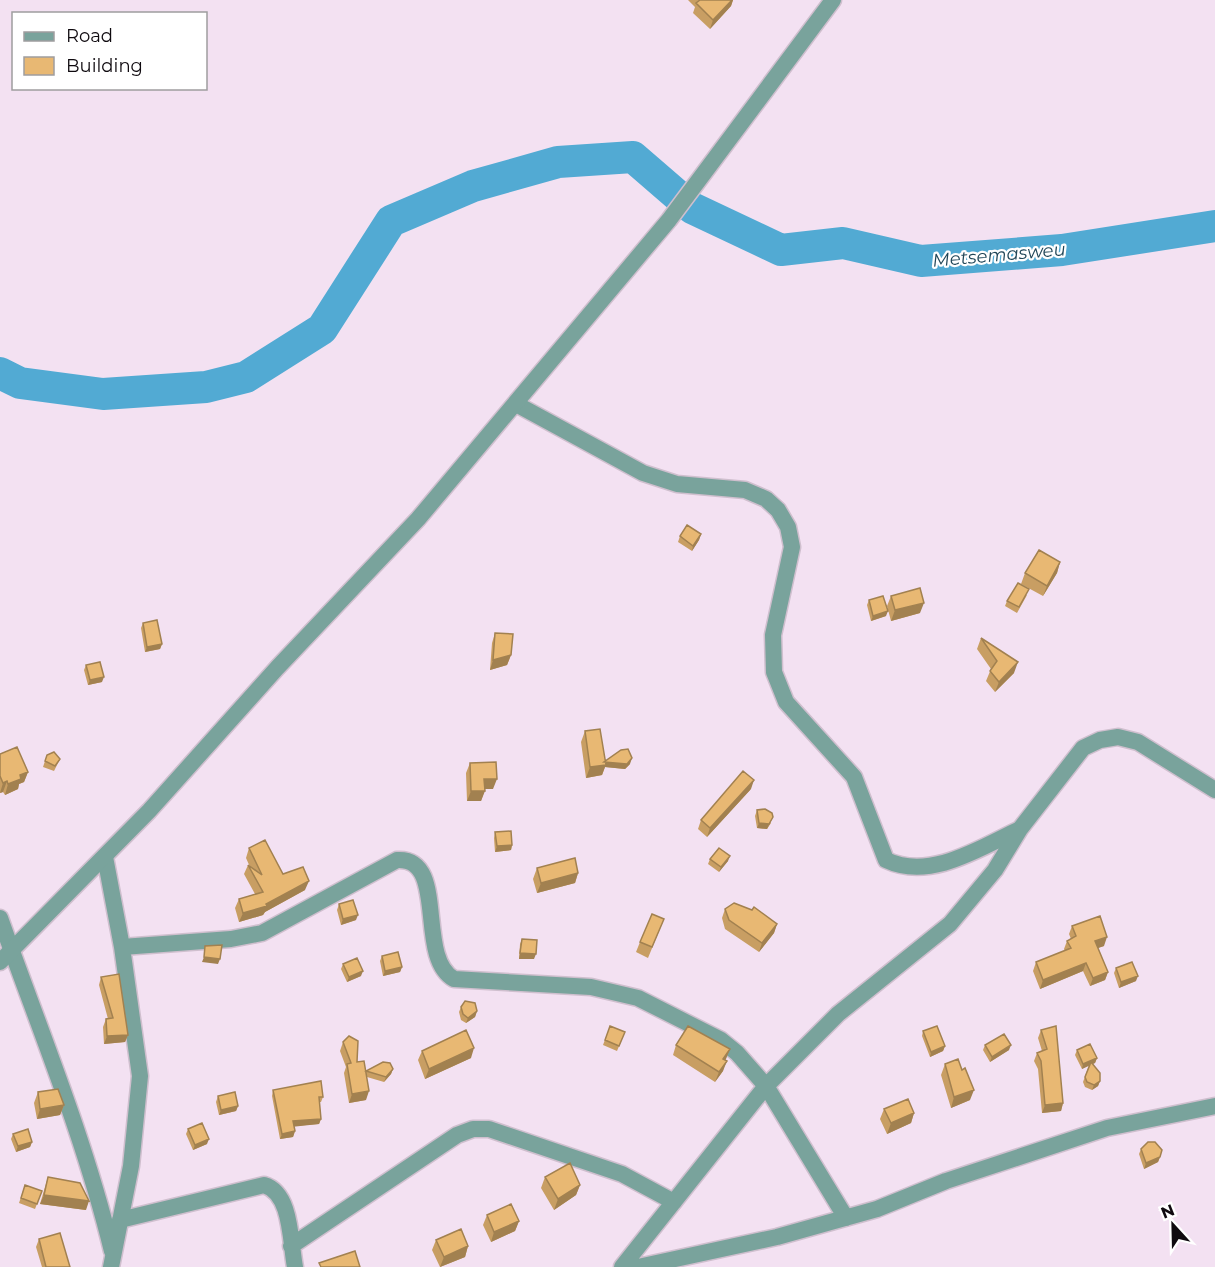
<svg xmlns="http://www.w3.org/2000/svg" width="1215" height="1267" font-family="Montserrat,sans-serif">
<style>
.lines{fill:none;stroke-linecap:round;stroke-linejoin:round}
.river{stroke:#52aad3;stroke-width:32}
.minor-casing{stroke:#cfbfce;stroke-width:19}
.tertiary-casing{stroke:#cfbfce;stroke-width:19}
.minor{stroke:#79a39c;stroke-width:16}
.tertiary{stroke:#79a39c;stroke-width:16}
.wall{fill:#c89e63}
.shaded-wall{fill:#a28150}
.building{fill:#e8b873;stroke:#a28150;stroke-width:1.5}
.labels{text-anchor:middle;stroke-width:4.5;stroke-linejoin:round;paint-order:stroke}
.water-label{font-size:18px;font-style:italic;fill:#1f4557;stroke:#fff}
</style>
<rect width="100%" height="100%" fill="#f3e1f2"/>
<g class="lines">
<path class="river" d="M 0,373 L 20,383 L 103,394 L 206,387 L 246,377 L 322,329 L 391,221 L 473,186 L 558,162 L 633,157 L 692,208 L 781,250 L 843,243 L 921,261 L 1062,250 L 1215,226"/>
<g class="minor-casing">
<path id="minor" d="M 516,404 L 643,473 L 677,484 L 745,490 L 766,499 L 778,510 L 788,527 L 792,547 L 773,635 L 774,672 L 786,702 L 854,777 L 886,860 C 930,881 980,848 1020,829
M 105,857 L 122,947 L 140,1076 L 131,1166 L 111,1267
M 0,918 C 39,1028 84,1136 112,1251
M 122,947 L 231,939 L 262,933 L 397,860 C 449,857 415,957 454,979 L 591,987 L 638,998 L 721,1040 L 737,1053 L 766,1086 L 838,1014 L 950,924 L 995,870 L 1020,829 L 1083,748 L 1100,740 L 1118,737 L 1138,742 L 1215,790
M 120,1220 L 264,1185 C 292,1193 290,1242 295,1267
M 291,1246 L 457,1135 L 473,1129 L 489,1129 L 622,1174 L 674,1202
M 622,1267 L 766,1086 L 846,1218
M 638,1267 L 777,1237 L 877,1209 L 946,1181 L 1107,1128 L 1215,1106"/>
</g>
<g class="tertiary-casing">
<path id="tertiary" d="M 0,962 L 149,811 L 277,668 L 418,519 L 669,220 L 833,0"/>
</g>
<use href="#minor" class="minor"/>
<use href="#tertiary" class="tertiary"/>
</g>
<path class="wall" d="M 688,0 L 733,0 L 731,6 L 710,29 L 693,13 L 695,7 Z
M 701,534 L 699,540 L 692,551 L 678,542 L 680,536 Z
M 1060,562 L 1057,573 L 1043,596 L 1021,584 L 1025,573 Z
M 1027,595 L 1017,613 L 1005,606 L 1007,601 Z
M 891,596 L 920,613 L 891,621 L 887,606 Z
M 869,600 L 886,616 L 871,621 L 867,605 Z
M 143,623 L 162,644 L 160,649 L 145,652 L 141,628 Z
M 495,633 L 511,655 L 507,665 L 490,670 L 492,643 Z
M 981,638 L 1014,673 L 995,692 L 986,681 L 991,669 L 977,649 Z
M 86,665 L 102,682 L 88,685 L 84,670 Z
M 585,731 L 605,761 L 630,764 L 625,769 L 605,767 L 602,775 L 586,778 L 581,742 Z
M 0,754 L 28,772 L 24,782 L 19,784 L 18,789 L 5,795 L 3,792 L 0,793 Z
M 47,755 L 60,759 L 54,771 L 43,767 Z
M 470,763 L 493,789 L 485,789 L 481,801 L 467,801 L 466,773 Z
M 751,789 L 707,837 L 698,829 L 701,820 Z
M 757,810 L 771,823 L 767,829 L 757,828 L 755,816 Z
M 495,832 L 512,845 L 511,850 L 495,852 L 494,838 Z
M 249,848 L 305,890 L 265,912 L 263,915 L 239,922 L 235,908 L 239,899 L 255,894 L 244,874 L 248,865 L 250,867 L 246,858 Z
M 710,859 L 728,861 L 719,872 L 708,864 Z
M 537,868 L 578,873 L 575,883 L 537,893 L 533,879 Z
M 339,904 L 356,920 L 341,925 L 337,910 Z
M 725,909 L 777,924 L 774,933 L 759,952 L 725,929 L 722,918 Z
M 664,919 L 648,958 L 636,952 L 640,942 Z
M 1072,926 L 1104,946 L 1098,948 L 1108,972 L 1105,980 L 1090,986 L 1083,971 L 1040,989 L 1033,971 L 1036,962 L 1065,951 L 1064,949 L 1067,941 L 1071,939 L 1069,934 Z
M 522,939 L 534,959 L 519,959 L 520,944 Z
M 382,956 L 402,967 L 400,972 L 383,976 L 380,961 Z
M 343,964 L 361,976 L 347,982 L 341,969 Z
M 1116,968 L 1136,981 L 1119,988 L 1114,973 Z
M 101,977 L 128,1035 L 125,1042 L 104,1044 L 103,1027 L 106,1019 L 108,1019 L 99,985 Z
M 461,1007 L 477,1011 L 475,1017 L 466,1023 L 461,1020 L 459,1012 Z
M 610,1026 L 625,1032 L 617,1051 L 603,1045 Z
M 1041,1030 L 1063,1103 L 1061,1111 L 1042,1113 L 1038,1069 L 1034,1061 L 1037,1053 L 1042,1051 L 1038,1038 Z
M 923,1031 L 945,1046 L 943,1051 L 930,1057 L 922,1036 Z
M 343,1042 L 357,1062 L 366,1072 L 393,1069 L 391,1074 L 384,1082 L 367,1077 L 366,1100 L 349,1103 L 344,1073 L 346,1067 L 340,1051 Z
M 676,1045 L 730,1049 L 725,1060 L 723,1071 L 715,1082 L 673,1055 Z
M 985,1045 L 1009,1050 L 990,1062 L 983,1050 Z
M 1077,1050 L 1097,1058 L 1095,1063 L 1092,1064 L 1100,1081 L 1098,1086 L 1092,1090 L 1085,1087 L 1083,1082 L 1089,1065 L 1082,1069 L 1075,1055 Z
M 422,1051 L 471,1058 L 425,1079 L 418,1060 Z
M 945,1064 L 962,1070 L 970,1100 L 951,1108 L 941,1075 Z
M 273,1090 L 323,1097 L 321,1102 L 319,1102 L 321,1119 L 319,1124 L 294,1126 L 295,1131 L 293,1137 L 280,1139 L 272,1096 Z
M 38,1092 L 64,1105 L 60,1115 L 37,1119 L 34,1103 Z
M 218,1096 L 238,1106 L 236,1111 L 219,1115 L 216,1102 Z
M 884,1109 L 914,1113 L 911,1123 L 887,1134 L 880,1119 Z
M 188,1129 L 207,1144 L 193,1150 L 186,1134 Z
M 13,1134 L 32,1142 L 30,1147 L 16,1152 L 11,1139 Z
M 1141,1149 L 1160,1157 L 1158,1162 L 1144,1169 L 1139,1154 Z
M 48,1177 L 86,1210 L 40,1204 Z
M 545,1177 L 580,1185 L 576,1195 L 554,1210 L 541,1188 Z
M 25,1185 L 42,1191 L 35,1209 L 19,1203 Z
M 487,1215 L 519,1221 L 515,1231 L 491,1242 L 483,1225 Z
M 39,1239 L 70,1267 L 42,1267 L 36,1247 Z
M 436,1240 L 468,1246 L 465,1257 L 440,1267 L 432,1250 Z"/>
<path class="shaded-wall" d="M 732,0 L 733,0 L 731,6 L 710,29 L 713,20 Z
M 701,534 L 699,540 L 692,551 L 693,546 Z
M 1060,562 L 1057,573 L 1043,596 L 1047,586 Z
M 924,603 L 920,613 L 891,621 L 895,610 Z
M 888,611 L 886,616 L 871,621 L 873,616 Z
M 162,644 L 160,649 L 145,652 L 147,647 Z
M 511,655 L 507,665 L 490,670 L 493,660 Z
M 1018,662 L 1014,673 L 995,692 L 999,682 Z
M 104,677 L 102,682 L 88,685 L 90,680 Z
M 632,758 L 630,764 L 625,769 L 605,767 L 602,775 L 586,778 L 590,767 L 604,762 Z
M 28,772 L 24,782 L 19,784 L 18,789 L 5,795 L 8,784 L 20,775 Z
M 484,779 L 497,779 L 493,789 L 481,789 Z
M 754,780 L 751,789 L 707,837 L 710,828 Z
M 7,781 L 3,792 L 0,793 L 3,783 Z
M 471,791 L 485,791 L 481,801 L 467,801 Z
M 773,817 L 767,829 L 757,828 L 759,823 Z
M 512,845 L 511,850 L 495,852 L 497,846 Z
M 730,856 L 728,861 L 719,872 L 721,867 Z
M 578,873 L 575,883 L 537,893 L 541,883 Z
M 309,881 L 305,890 L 265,912 L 263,915 L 239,922 L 243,913 L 266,904 Z
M 358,915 L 356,920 L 341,925 L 343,919 Z
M 777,924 L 774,933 L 759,952 L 762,943 Z
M 1107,937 L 1104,946 L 1092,950 L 1095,941 Z
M 520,953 L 536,954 L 534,959 L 519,959 Z
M 204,957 L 220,959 L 218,964 L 202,962 Z
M 1086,963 L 1083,971 L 1040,989 L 1043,980 Z
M 402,967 L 400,972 L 383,976 L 385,971 Z
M 363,971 L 361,976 L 347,982 L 349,977 Z
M 1108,972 L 1105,980 L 1090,986 L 1093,978 Z
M 1138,976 L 1136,981 L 1119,988 L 1121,982 Z
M 477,1011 L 475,1017 L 466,1023 L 468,1018 Z
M 128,1035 L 125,1042 L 104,1044 L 107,1036 Z
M 1011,1045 L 1009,1050 L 990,1062 L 992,1057 Z
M 945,1046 L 943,1051 L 930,1057 L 931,1052 Z
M 474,1048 L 471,1058 L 425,1079 L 429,1069 Z
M 730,1049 L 726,1059 L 719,1069 L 723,1059 Z
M 1097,1058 L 1095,1063 L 1082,1069 L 1083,1064 Z
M 727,1061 L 723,1071 L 715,1082 L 719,1072 Z
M 393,1069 L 391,1074 L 384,1082 L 386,1077 Z
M 1100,1081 L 1098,1086 L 1092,1090 L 1094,1085 Z
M 974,1090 L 970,1100 L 951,1108 L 954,1097 Z
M 369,1091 L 366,1100 L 349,1103 L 352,1094 Z
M 1063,1103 L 1061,1111 L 1042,1113 L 1045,1105 Z
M 64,1105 L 60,1115 L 37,1119 L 40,1109 Z
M 238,1106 L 236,1111 L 219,1115 L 221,1110 Z
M 914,1113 L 911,1123 L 887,1134 L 891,1123 Z
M 321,1119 L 319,1124 L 291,1127 L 293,1121 Z
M 295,1131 L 293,1137 L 280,1139 L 282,1134 Z
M 209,1139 L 207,1144 L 193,1150 L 195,1145 Z
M 32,1142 L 30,1147 L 16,1152 L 18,1146 Z
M 1160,1157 L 1158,1162 L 1144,1169 L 1146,1163 Z
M 580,1185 L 576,1195 L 554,1210 L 558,1199 Z
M 44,1195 L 89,1201 L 86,1210 L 40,1204 Z
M 519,1221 L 515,1231 L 491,1242 L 494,1232 Z
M 468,1246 L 465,1257 L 440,1267 L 444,1257 Z"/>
<path class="building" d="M 700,0 L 732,0 L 713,20 L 696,3 Z
M 687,525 L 701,534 L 693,546 L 680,536 Z
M 1039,550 L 1060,562 L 1047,586 L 1025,573 Z
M 1018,583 L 1029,589 L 1019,607 L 1007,601 Z
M 920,588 L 924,603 L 895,610 L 891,596 Z
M 883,596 L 888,611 L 873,616 L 869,600 Z
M 157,620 L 162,644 L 147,647 L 143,623 Z
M 495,633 L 513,634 L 511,655 L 493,660 Z
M 981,638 L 1018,662 L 999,682 L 990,671 L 997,661 Z
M 100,662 L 104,677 L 90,680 L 86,665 Z
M 600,729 L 606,765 L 590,767 L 585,731 Z
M 17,747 L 28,772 L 20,775 L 21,779 L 8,784 L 7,781 L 3,783 L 0,776 L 0,754 Z
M 628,749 L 632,758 L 627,764 L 604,762 L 621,750 Z
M 54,752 L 60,759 L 55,766 L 45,761 L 47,755 Z
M 496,762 L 497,779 L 484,779 L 485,791 L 471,791 L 470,763 Z
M 743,771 L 754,780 L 710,828 L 701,820 Z
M 765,809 L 772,813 L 773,817 L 769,824 L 759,823 L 757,810 Z
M 511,831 L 512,845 L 497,846 L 495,832 Z
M 265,840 L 283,874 L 303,867 L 309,881 L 266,904 L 267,906 L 243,913 L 239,899 L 263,892 L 248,865 L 262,875 L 249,848 Z
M 719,848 L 730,856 L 721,867 L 710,859 Z
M 575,858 L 578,873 L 541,883 L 537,868 Z
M 353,900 L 358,915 L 343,919 L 339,904 Z
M 734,903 L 752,910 L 754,907 L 777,924 L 762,943 L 729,920 L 725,909 Z
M 652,914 L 664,919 L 652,947 L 640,942 Z
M 1100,916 L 1107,937 L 1095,941 L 1108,972 L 1093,978 L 1086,963 L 1043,980 L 1036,962 L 1071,948 L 1067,941 L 1076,936 L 1072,926 Z
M 522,939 L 537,940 L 536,954 L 520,953 Z
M 222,945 L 220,959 L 204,957 L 205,946 Z
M 398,952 L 402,967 L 385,971 L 382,956 Z
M 357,958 L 363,971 L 349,977 L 343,964 Z
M 1132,962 L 1138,976 L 1121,982 L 1116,968 Z
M 119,974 L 128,1035 L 107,1036 L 106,1019 L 113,1018 L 101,977 Z
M 465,1001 L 475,1003 L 477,1011 L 468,1018 L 463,1014 L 461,1007 Z
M 610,1026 L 625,1032 L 619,1046 L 605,1040 Z
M 688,1026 L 730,1049 L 723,1059 L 727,1061 L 719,1072 L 676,1045 Z
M 937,1026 L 945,1046 L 931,1052 L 923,1031 Z
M 1056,1026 L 1063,1103 L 1045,1105 L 1041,1061 L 1037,1053 L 1047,1049 L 1041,1030 Z
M 466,1030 L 474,1048 L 429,1069 L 422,1051 Z
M 1004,1034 L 1011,1045 L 992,1057 L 985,1045 Z
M 349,1036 L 358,1041 L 357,1062 L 364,1061 L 369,1091 L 352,1094 L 347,1064 L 351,1063 L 343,1042 Z
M 1090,1044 L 1097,1058 L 1083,1064 L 1077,1050 Z
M 958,1059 L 962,1070 L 965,1068 L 974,1090 L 954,1097 L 945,1064 Z
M 383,1062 L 390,1063 L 393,1069 L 386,1077 L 366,1071 Z
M 1091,1062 L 1100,1073 L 1100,1081 L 1094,1085 L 1087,1082 L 1085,1077 Z
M 321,1081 L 323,1097 L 319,1097 L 321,1119 L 293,1121 L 295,1131 L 282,1134 L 273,1090 Z
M 58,1089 L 64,1105 L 40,1109 L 38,1092 Z
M 235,1092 L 238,1106 L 221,1110 L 218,1096 Z
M 908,1099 L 914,1113 L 891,1123 L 884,1109 Z
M 202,1123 L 209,1139 L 195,1145 L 188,1129 Z
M 28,1129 L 32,1142 L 18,1146 L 13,1134 Z
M 1148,1142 L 1155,1142 L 1162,1150 L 1160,1157 L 1146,1163 L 1141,1149 Z
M 570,1163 L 580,1185 L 558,1199 L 545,1177 Z
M 48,1177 L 80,1183 L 89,1201 L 44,1195 Z
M 25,1185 L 42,1191 L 37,1204 L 21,1198 Z
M 511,1204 L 519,1221 L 494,1232 L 487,1215 Z
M 461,1229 L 468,1246 L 444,1257 L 436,1240 Z
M 60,1233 L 70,1267 L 46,1267 L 39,1239 Z
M 355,1251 L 360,1267 L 321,1267 L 319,1263 Z"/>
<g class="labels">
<g class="water-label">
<text transform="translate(999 255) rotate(-5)" y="6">Metsemasweu</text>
</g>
</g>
<rect x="12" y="12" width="195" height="78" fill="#ffffff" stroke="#9f9d9f" stroke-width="1.5"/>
<rect x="24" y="32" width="30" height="9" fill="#79a39c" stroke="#9f9d9f" stroke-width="1.5"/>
<text x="66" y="42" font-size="18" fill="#0f0a0f">Road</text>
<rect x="24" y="57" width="30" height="18" fill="#e8b873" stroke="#9f9d9f" stroke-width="1.5"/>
<text x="66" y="72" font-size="18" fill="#0f0a0f">Building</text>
<g transform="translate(1173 1225) rotate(338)" stroke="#ffffff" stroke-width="4.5" paint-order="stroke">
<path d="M0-4.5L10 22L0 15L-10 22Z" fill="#0f0a0f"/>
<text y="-9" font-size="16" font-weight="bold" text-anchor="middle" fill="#0f0a0f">N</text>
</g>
</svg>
